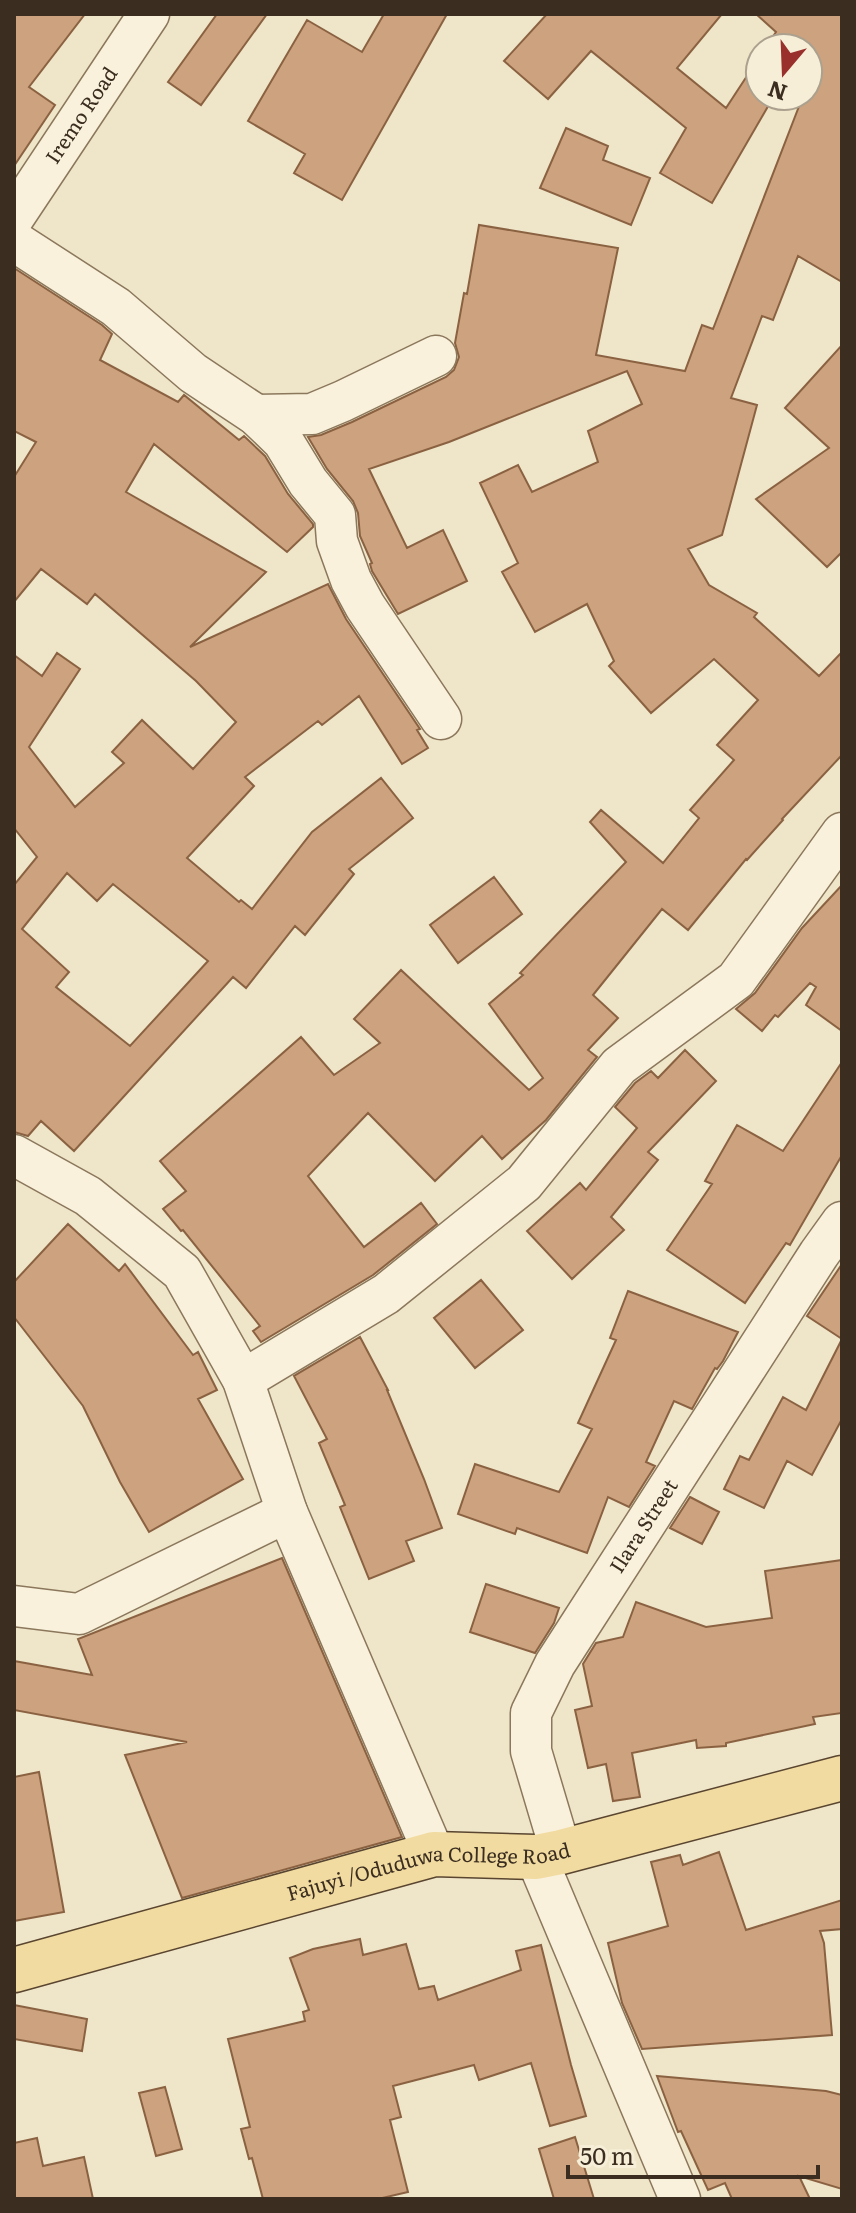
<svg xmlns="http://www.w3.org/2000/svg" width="856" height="2213" font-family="Literata,serif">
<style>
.building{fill:#cda27e;stroke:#8a6242;stroke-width:2;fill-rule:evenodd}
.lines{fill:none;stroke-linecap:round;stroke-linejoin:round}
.minor-casing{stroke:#8b775c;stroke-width:43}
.primary-casing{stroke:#594530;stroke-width:47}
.minor{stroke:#f9f1db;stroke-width:40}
.primary{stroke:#f1dba0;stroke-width:44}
.labels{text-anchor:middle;stroke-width:6;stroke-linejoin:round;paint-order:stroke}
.street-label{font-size:20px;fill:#3b2e20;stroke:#f6eed7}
</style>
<rect width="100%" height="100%" fill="#efe5c8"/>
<path class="building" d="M 14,14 L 85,14 L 29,87 L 55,105 L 14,166 Z
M 217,14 L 267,14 L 201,105 L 168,82 Z
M 384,14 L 447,14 L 342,200 L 294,173 L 305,154 L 248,121 L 307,20 L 362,52 Z
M 547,14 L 722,14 L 677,68 L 726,108 L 760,56 L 760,96 L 774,96 L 712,203 L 660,173 L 686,128 L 591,51 L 548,99 L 504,61 Z
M 756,14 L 842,14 L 842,282 L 798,256 L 773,320 L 762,316 L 731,398 L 757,405 L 722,535 L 688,549 L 709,585 L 757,613 L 754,617 L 819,676 L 842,652 L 842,755 L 782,819 L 783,820 L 747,860 L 746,859 L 688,930 L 662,909 L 593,995 L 618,1018 L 588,1050 L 597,1057 L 546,1120 L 502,1159 L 482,1136 L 435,1181 L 368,1113 L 308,1176 L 364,1247 L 421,1203 L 437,1224 L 373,1275 L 261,1342 L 253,1331 L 260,1326 L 183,1230 L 181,1231 L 163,1209 L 186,1191 L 160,1161 L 301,1037 L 334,1075 L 380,1043 L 354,1019 L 401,970 L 529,1090 L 543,1078 L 489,1004 L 523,975 L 520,973 L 626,862 L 590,822 L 601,810 L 663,863 L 699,818 L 690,810 L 734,760 L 717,745 L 758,700 L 714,659 L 651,713 L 609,666 L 614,661 L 587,604 L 535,632 L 502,572 L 518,563 L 480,483 L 518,465 L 532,492 L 598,462 L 588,431 L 642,404 L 627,371 L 449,442 L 369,469 L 407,548 L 443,530 L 467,581 L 398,614 L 372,571 L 370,564 L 372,563 L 360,536 L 358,513 L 353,501 L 327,469 L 308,437 L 321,435 L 352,422 L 446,377 L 454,370 L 459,357 L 455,343 L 464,293 L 467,294 L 479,225 L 618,248 L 596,355 L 685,371 L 702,325 L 713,329 L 803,96 L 808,96 L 810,78 L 808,77 L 808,48 L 765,48 L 776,32 Z
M 566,128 L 608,146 L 603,160 L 650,178 L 631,225 L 540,188 Z
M 14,268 L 102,325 L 112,334 L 100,360 L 178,402 L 184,395 L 239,440 L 244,436 L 265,456 L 288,494 L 313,524 L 313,527 L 287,552 L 154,444 L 126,492 L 266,572 L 190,647 L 328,584 L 346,619 L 420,729 L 417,730 L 428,748 L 402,764 L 359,696 L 322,725 L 318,721 L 245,777 L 254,786 L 187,858 L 239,902 L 241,900 L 252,909 L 312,832 L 381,778 L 413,818 L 349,869 L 354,874 L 305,935 L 295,926 L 246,988 L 233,977 L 74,1151 L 41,1121 L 28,1136 L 14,1132 L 14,885 L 37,857 L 14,828 L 14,655 L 42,676 L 57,653 L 80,669 L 29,747 L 75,807 L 124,763 L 112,752 L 142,720 L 193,769 L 236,722 L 196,681 L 95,594 L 87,604 L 41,569 L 14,602 L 14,477 L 36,442 L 14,431 ZM 67,873 L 97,901 L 113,884 L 208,961 L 130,1046 L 56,987 L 69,972 L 22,929 Z
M 842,345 L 842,552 L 827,567 L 756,499 L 829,448 L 785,408 Z
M 494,877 L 522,914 L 458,963 L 430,925 Z
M 842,885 L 842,1031 L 806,1005 L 816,987 L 810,983 L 778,1017 L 775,1015 L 762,1031 L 736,1009 L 755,993 L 802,928 Z
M 685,1050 L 716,1081 L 648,1152 L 658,1160 L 611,1217 L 624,1230 L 572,1279 L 527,1231 L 580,1183 L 586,1190 L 637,1128 L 615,1107 L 635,1083 L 651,1071 L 658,1078 Z
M 842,1062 L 842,1155 L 790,1245 L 786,1243 L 745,1303 L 667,1250 L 712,1184 L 705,1181 L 737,1125 L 783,1151 Z
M 68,1224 L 119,1271 L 125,1264 L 193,1355 L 198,1352 L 217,1390 L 198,1399 L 243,1479 L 149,1532 L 120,1482 L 83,1406 L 14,1317 L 14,1282 Z
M 842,1264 L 842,1419 L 812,1475 L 787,1461 L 764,1508 L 724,1489 L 740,1456 L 749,1460 L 783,1397 L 806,1410 L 842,1339 L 807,1316 Z
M 481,1280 L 523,1330 L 475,1368 L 434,1318 Z
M 628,1291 L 738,1332 L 723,1361 L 717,1369 L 715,1368 L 692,1409 L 674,1401 L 646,1462 L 655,1466 L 629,1507 L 608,1497 L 587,1553 L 517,1528 L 515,1534 L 458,1514 L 475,1464 L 559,1492 L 592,1429 L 578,1423 L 616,1340 L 610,1338 Z
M 360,1337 L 388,1390 L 387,1390 L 424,1479 L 442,1528 L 406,1541 L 414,1561 L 369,1579 L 340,1507 L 345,1505 L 319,1443 L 327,1439 L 294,1376 Z
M 690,1497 L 719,1512 L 702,1544 L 670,1528 Z
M 282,1558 L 402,1837 L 182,1898 L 125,1755 L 187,1742 L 14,1710 L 14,1661 L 92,1675 L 78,1639 Z
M 842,1560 L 842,1713 L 813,1717 L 815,1724 L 726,1743 L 726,1746 L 697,1748 L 696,1740 L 632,1753 L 640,1797 L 613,1801 L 606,1764 L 588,1768 L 575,1710 L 592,1706 L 583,1664 L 596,1643 L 623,1637 L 636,1602 L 706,1627 L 772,1618 L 765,1571 Z
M 486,1584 L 559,1608 L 554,1623 L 535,1653 L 470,1632 Z
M 39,1772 L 64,1912 L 14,1921 L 14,1777 Z
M 719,1852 L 746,1930 L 842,1900 L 842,1929 L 820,1931 L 824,1943 L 832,2035 L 642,2049 L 622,2003 L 608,1943 L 668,1926 L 651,1862 L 680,1855 L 683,1865 Z
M 360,1939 L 363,1955 L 406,1944 L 419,1989 L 434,1986 L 438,2000 L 521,1970 L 516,1951 L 541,1945 L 571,2065 L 586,2116 L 550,2126 L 531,2063 L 479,2080 L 474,2065 L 393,2086 L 401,2117 L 390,2120 L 408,2192 L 378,2199 L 263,2199 L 252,2158 L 249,2159 L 241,2129 L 250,2127 L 228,2039 L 305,2021 L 303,2012 L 309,2010 L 290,1958 L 313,1949 Z
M 14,2005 L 87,2019 L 82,2051 L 14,2039 Z
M 657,2076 L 826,2091 L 842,2095 L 842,2189 L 799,2176 L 810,2199 L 732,2199 L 725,2183 L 708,2190 L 681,2131 L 678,2132 Z
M 165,2087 L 182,2149 L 156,2156 L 139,2093 Z
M 575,2137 L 594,2199 L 554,2199 L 539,2149 Z
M 37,2138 L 43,2166 L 84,2157 L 93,2199 L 14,2199 L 14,2143 Z"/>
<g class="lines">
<g class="minor-casing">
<g id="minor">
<path id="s1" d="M 14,217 L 149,14"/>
<path d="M 14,241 L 116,307 L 193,373 L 256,415 L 283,441 L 308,482 L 335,515 L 337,541 L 351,580 L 365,606 L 441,719"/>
<path d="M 256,415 L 312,414 L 343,401 L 436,356"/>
<path d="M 14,1155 L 88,1196 L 182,1272 L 243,1380 L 287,1512 L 434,1854"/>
<path d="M 243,1380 L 386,1294 L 524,1183 L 619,1066 L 736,980 L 842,833"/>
<path d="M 14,1606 L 79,1614 L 287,1512"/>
<path id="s2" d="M 561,1852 L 531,1751 L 531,1713 L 555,1664 L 819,1254 L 842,1222"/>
<path d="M 536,1857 L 680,2199"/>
</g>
</g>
<g class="primary-casing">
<g id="primary">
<path id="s3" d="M 14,1970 L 434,1854 L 536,1857 L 561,1852 L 842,1778"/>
</g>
</g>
<use href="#minor" class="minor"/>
<use href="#primary" class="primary"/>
</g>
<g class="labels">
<g class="street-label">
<text dy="7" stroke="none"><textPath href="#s1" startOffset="122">Iremo Road</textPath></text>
<text dy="7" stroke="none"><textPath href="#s2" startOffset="362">Ilara Street</textPath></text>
<text dy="7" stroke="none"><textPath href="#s3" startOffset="428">Fajuyi /Oduduwa College Road</textPath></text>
</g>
</g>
<rect width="856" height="2213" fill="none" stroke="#3b2e20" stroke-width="32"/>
<g transform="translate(784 72) rotate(199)"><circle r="38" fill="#f6eed7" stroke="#aba18e" stroke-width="2"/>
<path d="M0-6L14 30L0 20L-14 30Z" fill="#9a302c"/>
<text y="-12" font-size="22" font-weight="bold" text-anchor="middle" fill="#3b2e20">N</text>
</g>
<path d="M568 2165v12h250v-12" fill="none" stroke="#3b2e20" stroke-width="4"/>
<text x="580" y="2165" font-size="24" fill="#3b2e20" stroke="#f6eed7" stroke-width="6" paint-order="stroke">50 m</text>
</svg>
